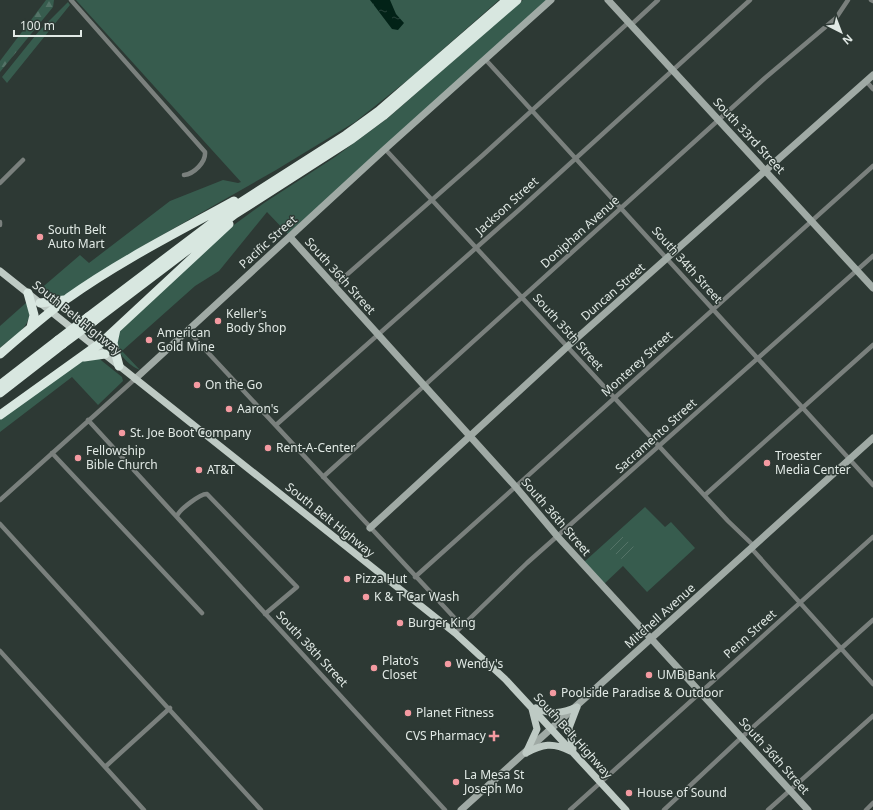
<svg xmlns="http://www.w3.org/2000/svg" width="873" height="810" font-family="'Noto Sans',sans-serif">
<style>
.grass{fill:#375c4e}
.forest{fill:url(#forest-firs)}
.garden{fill:url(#garden-furrows)}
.water{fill:url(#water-ripples)}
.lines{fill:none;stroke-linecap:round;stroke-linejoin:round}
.street{stroke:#7a807d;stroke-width:4.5}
.secondary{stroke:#a0aaa5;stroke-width:7}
.primary{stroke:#becac4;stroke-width:7}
.highway{stroke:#d8e7e0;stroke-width:9}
.highway-bridge{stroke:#d8e7e0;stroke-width:9}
.poi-dot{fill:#f49aa1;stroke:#2d3934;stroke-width:1.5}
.labels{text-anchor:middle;stroke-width:3;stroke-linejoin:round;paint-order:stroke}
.street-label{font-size:12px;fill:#e1e9e5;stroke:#2d3934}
.poi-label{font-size:12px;fill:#e1e9e5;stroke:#2d3934;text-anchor:start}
</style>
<defs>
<pattern id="forest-firs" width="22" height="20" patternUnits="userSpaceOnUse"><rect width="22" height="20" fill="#375c4e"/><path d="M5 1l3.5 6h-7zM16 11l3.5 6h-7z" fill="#547367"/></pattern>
<pattern id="garden-furrows" width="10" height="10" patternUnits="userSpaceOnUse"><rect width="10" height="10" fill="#375c4e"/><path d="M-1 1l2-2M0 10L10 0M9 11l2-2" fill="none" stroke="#547367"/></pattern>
<pattern id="water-ripples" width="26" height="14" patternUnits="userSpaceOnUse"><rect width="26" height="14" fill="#022217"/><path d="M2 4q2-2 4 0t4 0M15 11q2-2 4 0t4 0" fill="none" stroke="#274239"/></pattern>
</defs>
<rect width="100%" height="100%" fill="#2d3934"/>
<path class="grass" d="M 76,0 L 499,0 L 409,79 L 355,122 L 276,170 L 141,247 L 66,296 L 48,299 L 38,291 L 80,255 L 89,263 L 170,201 L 223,180 L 238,183 L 241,182 Z
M 523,0 L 547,0 L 288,234 L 267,212 L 219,271 L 195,286 L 122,351 L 140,370 C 126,364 110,347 119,331 L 231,227 L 264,203 L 335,157 L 388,118 Z
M 68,2 L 70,5 L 7,83 L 2,77 L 39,31 Z
M 27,302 C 36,326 16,334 0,348 L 0,326 Z
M 97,357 L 122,377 L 123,381 L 98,405 L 72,377 L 0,432 L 0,419 L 84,359 Z
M 645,507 L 665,527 L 671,522 L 695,548 L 647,592 L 623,566 L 604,584 L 584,562 Z"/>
<path class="forest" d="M 46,0 L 54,0 L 53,7 L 0,72 L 0,61 Z"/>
<path class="garden" d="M 621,535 L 634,547 L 623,560 L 607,547 L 615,538 L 617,540 Z"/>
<path class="water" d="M 370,0 L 390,0 L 396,14 L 404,23 L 398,30 L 392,29 Z"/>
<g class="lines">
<path class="street" d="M 71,0 L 205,152 C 206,162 194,174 184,175
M 871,0 L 873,1
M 631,25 L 658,0
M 485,59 L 873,485
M 866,81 L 873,89
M 385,149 L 728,521 L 754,546
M 0,183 L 23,160
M 0,222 L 0,225
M 334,286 L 483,155 L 629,22
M 187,330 L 462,626
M 88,420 L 445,810
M 276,425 L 520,209 L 750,0
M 52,453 L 202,613
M 323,477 L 765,78 L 836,18 L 848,0
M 705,495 L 873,345
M 0,500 L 135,379
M 177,516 C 179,510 201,493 207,494 L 297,587 L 265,614
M 0,524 L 261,810
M 751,548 L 873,684
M 415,577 L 873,166
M 455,633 L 527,563 L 873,256
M 0,651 L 144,810
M 105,767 L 170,708
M 570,810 L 873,537
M 664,810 L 742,737 L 873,620
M 768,810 L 873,716
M 866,810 L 873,803"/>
<path class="secondary" d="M 608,0 L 873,288
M 290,237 L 515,486 L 558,537 L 808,810
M 135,379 L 385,149 L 551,0
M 370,528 L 568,346 L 873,75
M 461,810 L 873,438"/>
<path class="primary" d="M 0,271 L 455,633 L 505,679 L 626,810
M 536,708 C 551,715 562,713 577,707
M 573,749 L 569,728 L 577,707
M 526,753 C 542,744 553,742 570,751
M 526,753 L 537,729 L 532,709"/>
<path class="highway" d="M 28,293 L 34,315 L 31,327
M 40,303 L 64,300
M 88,317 L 232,208 L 346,135 L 379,111 L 507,0
M 94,321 L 235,214 L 352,139 L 383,116 L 517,0
M 116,329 L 113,343 L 119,366
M 0,354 C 22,335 44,316 68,298 C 120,261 178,232 234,201
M 84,357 L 105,354
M 0,385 L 58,340
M 0,393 L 63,344
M 0,415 L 102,342 L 229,224"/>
<path class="highway-bridge" d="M 58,340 L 88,317
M 63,344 L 94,321"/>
</g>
<g class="poi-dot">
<circle cx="40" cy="237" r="4"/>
<circle cx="218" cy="321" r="4"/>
<circle cx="149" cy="340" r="4"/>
<circle cx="197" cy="385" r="4"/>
<circle cx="229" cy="409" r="4"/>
<circle cx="122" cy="433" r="4"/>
<circle cx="268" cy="448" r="4"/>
<circle cx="78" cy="458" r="4"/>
<circle cx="767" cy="463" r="4"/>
<circle cx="199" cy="470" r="4"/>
<circle cx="347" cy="579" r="4"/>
<circle cx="366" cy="597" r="4"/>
<circle cx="400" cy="623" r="4"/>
<circle cx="448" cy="664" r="4"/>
<circle cx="374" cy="668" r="4"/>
<circle cx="649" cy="675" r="4"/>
<circle cx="553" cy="693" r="4"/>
<circle cx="408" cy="713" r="4"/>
<path d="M492 730h4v4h4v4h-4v4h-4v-4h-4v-4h4z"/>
<circle cx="456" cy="782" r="4"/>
<circle cx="629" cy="793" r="4"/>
</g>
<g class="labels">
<g class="street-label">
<text transform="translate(749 136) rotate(47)" y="4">South 33rd Street</text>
<text transform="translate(507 206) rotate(-42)" y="4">Jackson Street</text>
<text transform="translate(580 232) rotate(-42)" y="4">Doniphan Avenue</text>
<text transform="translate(268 242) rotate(-42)" y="4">Pacific Street</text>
<text transform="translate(687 265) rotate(48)" y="4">South 34th Street</text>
<text transform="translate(340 276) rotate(48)" y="4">South 36th Street</text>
<text transform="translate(613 292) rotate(-41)" y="4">Duncan Street</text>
<text transform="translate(77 318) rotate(39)" y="4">South Belt Highway</text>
<text transform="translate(568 332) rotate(48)" y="4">South 35th Street</text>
<text transform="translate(637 364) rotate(-42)" y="4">Monterey Street</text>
<text transform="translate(656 436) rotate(-42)" y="4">Sacramento Street</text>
<text transform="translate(556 517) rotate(49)" y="4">South 36th Street</text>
<text transform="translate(330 520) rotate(39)" y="4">South Belt Highway</text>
<text transform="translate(660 616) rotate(-42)" y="4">Mitchell Avenue</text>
<text transform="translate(750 634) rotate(-42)" y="4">Penn Street</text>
<text transform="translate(312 649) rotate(47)" y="4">South 38th Street</text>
<text transform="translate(573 736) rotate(48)" y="4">South Belt Highway</text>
<text transform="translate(774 756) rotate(48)" y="4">South 36th Street</text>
</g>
<g class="poi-label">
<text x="48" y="234">South Belt<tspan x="48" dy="14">Auto Mart</tspan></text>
<text x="226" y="318">Keller's<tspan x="226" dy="14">Body Shop</tspan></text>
<text x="157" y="337">American<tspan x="157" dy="14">Gold Mine</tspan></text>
<text x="205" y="389">On the Go</text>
<text x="237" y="413">Aaron's</text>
<text x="130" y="437">St. Joe Boot Company</text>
<text x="276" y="452">Rent-A-Center</text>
<text x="86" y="455">Fellowship<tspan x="86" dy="14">Bible Church</tspan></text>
<text x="775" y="460">Troester<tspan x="775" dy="14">Media Center</tspan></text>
<text x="207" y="474">AT&amp;T</text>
<text x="355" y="583">Pizza Hut</text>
<text x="374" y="601">K &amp; T Car Wash</text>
<text x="408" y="627">Burger King</text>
<text x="382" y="665">Plato's<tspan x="382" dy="14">Closet</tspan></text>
<text x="456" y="668">Wendy's</text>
<text x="657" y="679">UMB Bank</text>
<text x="561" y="697">Poolside Paradise &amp; Outdoor</text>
<text x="416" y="717">Planet Fitness</text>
<text x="486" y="740" text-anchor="end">CVS Pharmacy</text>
<text x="464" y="779">La Mesa St<tspan x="464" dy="14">Joseph Mo</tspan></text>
<text x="637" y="797">House of Sound</text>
</g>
</g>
<g transform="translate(841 32) rotate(138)" stroke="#2d3934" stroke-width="3" paint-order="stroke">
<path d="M0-3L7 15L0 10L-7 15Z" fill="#e1e9e5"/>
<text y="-6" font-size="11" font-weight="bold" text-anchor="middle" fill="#e1e9e5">N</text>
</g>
<path d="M14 30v6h67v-6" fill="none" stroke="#e1e9e5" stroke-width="2"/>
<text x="20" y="30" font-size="12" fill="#e1e9e5" stroke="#2d3934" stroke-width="3" paint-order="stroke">100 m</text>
</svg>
